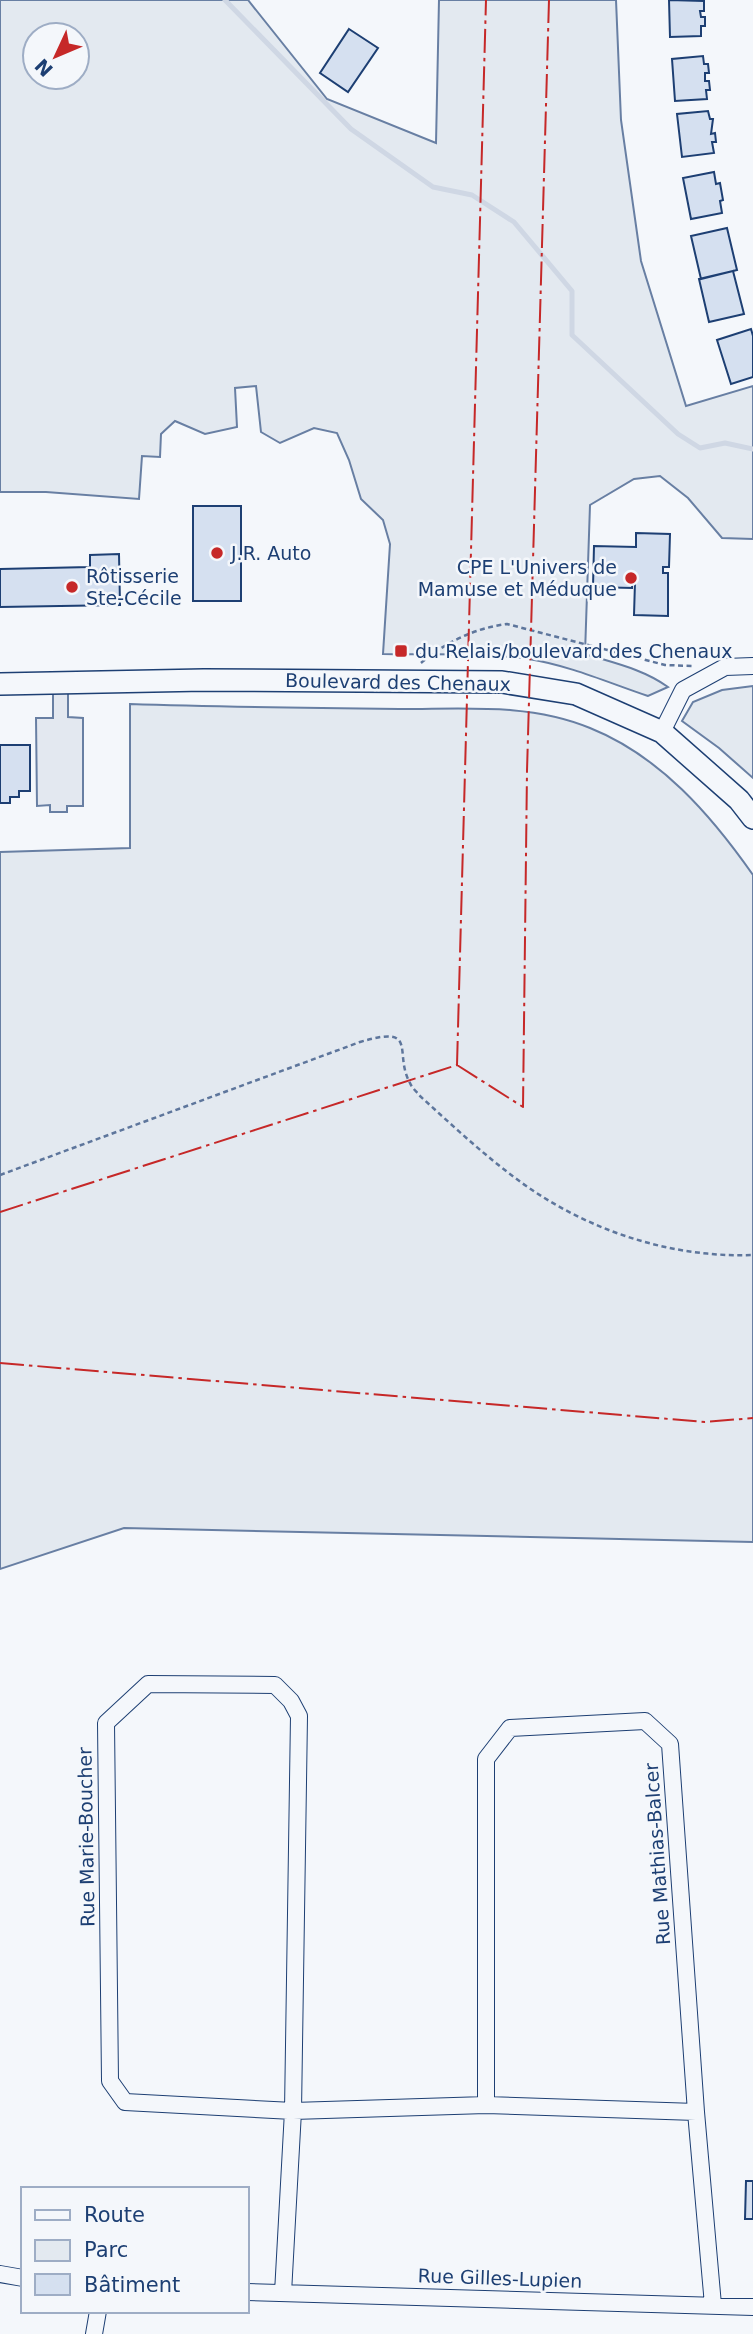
<svg xmlns="http://www.w3.org/2000/svg" width="753" height="2334" font-family="'DejaVu Sans',sans-serif">
<style>
.green{fill:#e3e9f0;stroke:#687fa3;stroke-width:2;fill-rule:evenodd}
.parking{fill:#e3e8f0;stroke:#687fa3;stroke-width:2}
.lines{fill:none;stroke-linecap:round;stroke-linejoin:round}
.stream{stroke:#cfd7e4;stroke-width:5}
.building{fill:#d5e0f0;stroke:#1d3f73;stroke-width:2}
.street-casing{stroke:#1d3f73;stroke-width:18}
.secondary-casing{stroke:#1d3f73;stroke-width:24}
.path{stroke:#5e769c;stroke-width:2.5;stroke-dasharray:5 3.5;stroke-linecap:butt}
.street{stroke:#f4f7fb;stroke-width:16}
.secondary{stroke:#f4f7fb;stroke-width:21}
.power{stroke:#c62828;stroke-width:2;stroke-dasharray:24 5 3.5 5;stroke-linecap:butt}
.poi-dot{fill:#c62828;stroke:#f4f7fb;stroke-width:2.5}
.labels{text-anchor:middle;stroke-width:5;stroke-linejoin:round;paint-order:stroke}
.poi-label{font-size:19px;fill:#1d3f73;stroke:#f4f7fb;text-anchor:start}
.street-label{font-size:19px;fill:#1d3f73;stroke:#f4f7fb}
</style>
<rect width="100%" height="100%" fill="#f4f7fb"/>
<path class="green" d="M 0,0 L 248,0 L 327,99 L 436,143 L 439,0 L 616,0 L 621,120 L 641,261 L 686,406 L 753,386 L 753,539 L 722,538 L 688,498 L 660,476 L 634,479 L 590,505 L 585,654 C 614,663 643,669 668,687 L 648,696 C 609,683 571,666 529,659 C 482,652 431,655 383,654 L 390,544 L 383,520 L 361,499 L 349,460 L 337,433 L 314,428 L 280,443 L 261,432 L 256,386 L 235,388 L 237,427 L 205,434 L 175,421 L 161,434 L 160,457 L 142,456 L 139,499 L 46,492 L 0,492 ZM 35,35 L 77,35 L 77,77 L 35,77 Z
M 753,686 L 753,778 L 719,748 L 682,721 L 693,702 L 722,690 Z
M 130,704 C 220,707 311,708 401,709 C 464,709 530,703 590,728 C 660,756 711,815 753,875 L 753,1542 L 124,1528 L 0,1569 L 0,852 L 130,848 Z"/>
<path class="parking" d="M 53,682 L 68,682 L 68,717 L 83,718 L 83,806 L 67,806 L 67,812 L 50,812 L 50,805 L 37,806 L 36,718 L 53,718 Z"/>
<g class="lines">
<path class="stream" d="M 225,0 L 351,129 L 433,187 L 472,195 L 514,222 L 572,291 L 572,335 L 678,434 L 700,448 L 725,443 L 753,449"/>
</g>
<path class="building" d="M 669,0 L 704,1 L 704,11 L 700,11 L 701,17 L 705,17 L 705,26 L 701,26 L 701,36 L 670,37 Z
M 349,29 L 378,48 L 348,92 L 320,73 Z
M 703,56 L 704,64 L 708,64 L 709,73 L 705,73 L 705,81 L 709,81 L 710,90 L 706,90 L 707,99 L 675,101 L 672,59 Z
M 708,111 L 710,119 L 713,119 L 711,134 L 715,133 L 716,142 L 712,142 L 714,153 L 682,157 L 677,114 Z
M 714,172 L 716,184 L 720,183 L 723,200 L 720,201 L 722,213 L 691,219 L 683,178 Z
M 727,228 L 737,270 L 701,279 L 691,236 Z
M 733,271 L 744,314 L 709,322 L 699,279 Z
M 751,329 L 753,336 L 753,377 L 731,384 L 717,340 Z
M 193,506 L 241,506 L 241,601 L 193,601 Z
M 636,533 L 670,534 L 669,567 L 663,567 L 663,573 L 668,573 L 668,616 L 634,615 L 635,582 L 632,582 L 632,588 L 593,587 L 594,546 L 636,547 Z
M 119,554 L 120,605 L 0,607 L 0,569 L 90,567 L 90,555 Z
M 0,745 L 30,745 L 30,791 L 19,791 L 19,797 L 10,797 L 10,803 L 0,803 Z
M 746,2181 L 753,2181 L 753,2219 L 745,2219 Z"/>
<g class="lines">
<g class="street-casing">
<path id="street" d="M 662,732 L 683,690 L 725,667 L 753,666
M 486,2105 L 486,1759 L 510,1728 L 645,1721 L 670,1744 L 696,2112 L 713,2305
M 0,2274 L 23,2278
M 247,2292 L 753,2307
M 283,2293 L 293,2111 L 299,1716 L 291,1701 L 275,1685 L 148,1684 L 106,1723 L 110,2081 L 125,2102 L 293,2111 L 486,2105 L 696,2112
M 94,2334 L 98,2311"/>
</g>
<g class="secondary-casing">
<path id="secondary" d="M 0,684 L 204,680 L 502,682 L 576,694 L 662,732 L 739,800 L 753,818"/>
</g>
<path class="path" d="M 421,663 C 446,642 475,628 507,624 L 665,665 L 693,666
M 0,1175 L 360,1042 C 420,1024 393,1053 410,1083 C 412,1088 417,1092 420,1096 C 453,1126 486,1157 522,1183 C 589,1231 671,1258 753,1255"/>
<use href="#street" class="street"/>
<use href="#secondary" class="secondary"/>
<path class="power" d="M 457,1065 L 523,1107 L 527,771 L 549,0
M 457,1065 L 486,0
M 0,1212 L 457,1065
M 0,1363 L 705,1422 L 753,1418"/>
</g>
<g class="poi-dot">
<circle cx="217" cy="553" r="7"/>
<circle cx="631" cy="578" r="7"/>
<circle cx="72" cy="587" r="7"/>
<rect x="394" y="644" width="14" height="14" rx="3.5"/>
</g>
<g class="labels">
<g class="poi-label">
<text x="231" y="560">J.R. Auto</text>
<text x="617" y="574" text-anchor="end">CPE L'Univers de<tspan x="617" dy="22">Mamuse et Méduque</tspan></text>
<text x="86" y="583">Rôtisserie<tspan x="86" dy="22">Ste-Cécile</tspan></text>
<text x="415" y="658">du Relais/boulevard des Chenaux</text>
</g>
<g class="street-label">
<text transform="translate(398 682) rotate(1)" y="7">Boulevard des Chenaux</text>
<text transform="translate(86 1837) rotate(-91)" y="7">Rue Marie-Boucher</text>
<text transform="translate(657 1854) rotate(-94)" y="7">Rue Mathias-Balcer</text>
<text transform="translate(500 2278) rotate(2)" y="7">Rue Gilles-Lupien</text>
</g>
</g>
<rect x="21" y="2187" width="228" height="126" fill="#f4f7fb" stroke="#9eadc5" stroke-width="2"/>
<rect x="35" y="2210" width="35" height="10" fill="#f4f7fb" stroke="#9eadc5" stroke-width="2"/>
<text x="84" y="2222" font-size="21" fill="#1d3f73">Route</text>
<rect x="35" y="2240" width="35" height="21" fill="#e3e9f0" stroke="#9eadc5" stroke-width="2"/>
<text x="84" y="2257" font-size="21" fill="#1d3f73">Parc</text>
<rect x="35" y="2274" width="35" height="21" fill="#d5e0f0" stroke="#9eadc5" stroke-width="2"/>
<text x="84" y="2292" font-size="21" fill="#1d3f73">Bâtiment</text>
<g transform="translate(56 56) rotate(226)"><circle r="33" fill="#f4f7fb" stroke="#9eadc5" stroke-width="2"/>
<path d="M0-5L12 26L0 18L-12 26Z" fill="#c62828"/>
<text y="-10" font-size="19" font-weight="bold" text-anchor="middle" fill="#1d3f73">N</text>
</g>
</svg>
